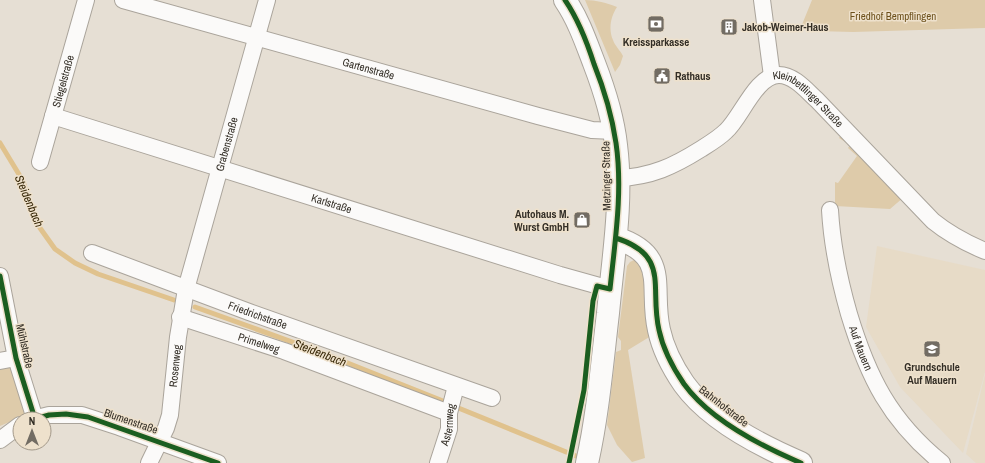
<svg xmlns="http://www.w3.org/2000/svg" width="985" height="463" font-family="'Archivo Narrow',sans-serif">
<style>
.built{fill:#e7dbc7}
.green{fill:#decbaa}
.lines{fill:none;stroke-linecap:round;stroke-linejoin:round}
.stream{stroke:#e0c28d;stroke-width:5}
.street-casing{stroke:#aaa49b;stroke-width:18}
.secondary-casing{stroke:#aaa49b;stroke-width:24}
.street{stroke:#fbfaf9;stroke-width:16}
.secondary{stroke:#fbfaf9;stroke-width:22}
.cycleway-casing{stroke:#eee1cc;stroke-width:8}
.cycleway{stroke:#1b5e20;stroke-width:5}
.labels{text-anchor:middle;stroke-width:3;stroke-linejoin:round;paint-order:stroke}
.park-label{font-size:11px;fill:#6d511c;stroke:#eee1cc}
.poi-label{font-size:11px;font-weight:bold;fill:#332e26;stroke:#eee1cc;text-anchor:start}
.street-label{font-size:11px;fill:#332e26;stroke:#eee1cc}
.water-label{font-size:12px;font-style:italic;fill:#372707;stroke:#eee1cc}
</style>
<rect width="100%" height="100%" fill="#e6dfd4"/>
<path class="built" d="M 877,246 L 985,270 L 985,372 L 963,453 L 900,387 L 866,327 Z
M 985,374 L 985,463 L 976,463 L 966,454 Z"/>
<path class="green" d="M 585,0 C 596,0 607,3 617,7 C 611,16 608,29 613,40 C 615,46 620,50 623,56 L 620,65 L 615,72 Z
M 812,0 L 985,0 L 985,28 L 853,32 L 815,31 L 801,27 Z
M 843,132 L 904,197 L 890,209 L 835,206 L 835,182 L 838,183 L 857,156 L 848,148 L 850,145 L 839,138 Z
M 634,260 L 642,263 L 651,336 L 628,350 L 645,458 L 632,462 L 617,445 L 607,425 L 616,352 L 621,350 L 621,341 L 618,337 L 627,266 L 630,262 Z
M 12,364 L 28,414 L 0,426 L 0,365 Z"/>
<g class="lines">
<path class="stream" d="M 0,143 L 23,181 L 30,206 L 40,228 L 55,249 L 75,263 L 98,274 L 174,300
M 195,307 L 320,352 L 443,401
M 456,407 L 576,456"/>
<g class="street-casing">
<g id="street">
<path id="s1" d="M 123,0 L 538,116 L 592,130 L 614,131"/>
<path d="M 762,0 L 772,76"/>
<path id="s2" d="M 53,116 L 560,275 L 610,289"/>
<path id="s3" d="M 40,162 L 86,0"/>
<path id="s4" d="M 618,178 C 651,177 674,166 701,149 C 709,144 719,138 726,131 C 741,118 756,75 779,75 C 794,75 807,91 817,100 L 933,221 C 949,234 966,243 985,251"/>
<path id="s5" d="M 830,210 C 832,246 839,279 849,314 C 868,377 890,421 942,463"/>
<path id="s6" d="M 92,253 L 249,312 L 492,398"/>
<path d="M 0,276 L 16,358 L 35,419"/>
<path id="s7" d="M 180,317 L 284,351 L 449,413"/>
<path d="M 0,361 L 16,358"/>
<path d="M 33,419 L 49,415 L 82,415 L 119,427 L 218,463"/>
<path d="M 0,440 L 20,425"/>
<path id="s8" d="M 149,463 L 166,428 L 170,415 L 178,337 L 186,289 L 267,0"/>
<path id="s9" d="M 438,463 L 449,429 L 449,413 L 456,386"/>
</g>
</g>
<g class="secondary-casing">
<path id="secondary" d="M 565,0 C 578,19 586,42 594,63 C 604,89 613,117 616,145 C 623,200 613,258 608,313 C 602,364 598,414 587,463
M 616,238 C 671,256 649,287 659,330 C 663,349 673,368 684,384 C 710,420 761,446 801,463"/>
</g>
<use href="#street" class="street"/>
<use href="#secondary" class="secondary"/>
<g class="cycleway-casing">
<path id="cycleway" d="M 565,0 C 578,19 587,42 594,64 C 604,89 612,116 616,143 C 623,191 615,241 610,289 L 597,286 L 593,301 L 584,390 L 569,463
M 616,238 C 671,256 649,287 659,330 C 663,349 673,368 684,384 C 710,420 761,446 801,463
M 0,276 L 16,358 L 35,419 L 49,415 L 66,414 L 88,417 L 218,463"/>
</g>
<use href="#cycleway" class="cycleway"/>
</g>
<defs>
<g id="bank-square" transform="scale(0.9)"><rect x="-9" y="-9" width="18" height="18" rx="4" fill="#726c63" stroke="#eee1cc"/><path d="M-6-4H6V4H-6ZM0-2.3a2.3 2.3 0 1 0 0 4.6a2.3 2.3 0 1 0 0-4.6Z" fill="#fff"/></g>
<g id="building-square" transform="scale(0.9)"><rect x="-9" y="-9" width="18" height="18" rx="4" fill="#726c63" stroke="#eee1cc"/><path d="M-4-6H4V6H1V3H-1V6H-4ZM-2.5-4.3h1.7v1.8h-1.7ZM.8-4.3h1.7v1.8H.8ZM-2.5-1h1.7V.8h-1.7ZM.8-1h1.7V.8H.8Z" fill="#fff"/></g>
<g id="civic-square" transform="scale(0.9)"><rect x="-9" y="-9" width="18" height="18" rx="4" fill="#726c63" stroke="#eee1cc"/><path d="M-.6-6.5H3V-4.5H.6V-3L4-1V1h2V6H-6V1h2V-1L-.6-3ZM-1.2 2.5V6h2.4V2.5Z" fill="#fff"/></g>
<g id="shop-square" transform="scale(0.9)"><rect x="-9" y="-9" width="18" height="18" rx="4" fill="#726c63" stroke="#eee1cc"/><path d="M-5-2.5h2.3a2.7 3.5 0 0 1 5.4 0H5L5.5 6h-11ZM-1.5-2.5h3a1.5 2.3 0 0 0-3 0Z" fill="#fff"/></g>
<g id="school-square" transform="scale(0.9)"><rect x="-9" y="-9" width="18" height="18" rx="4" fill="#726c63" stroke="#eee1cc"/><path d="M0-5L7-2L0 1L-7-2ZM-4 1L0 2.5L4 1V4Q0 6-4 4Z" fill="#fff"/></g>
</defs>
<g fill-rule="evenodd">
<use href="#bank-square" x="656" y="24"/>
<use href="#building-square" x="729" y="27"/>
<use href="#civic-square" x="662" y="76"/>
<use href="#shop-square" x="582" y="220"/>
<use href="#school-square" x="932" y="349"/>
</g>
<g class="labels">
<g class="park-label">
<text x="893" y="20">Friedhof Bempflingen</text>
</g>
<g class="poi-label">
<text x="742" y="31">Jakob-Weimer-Haus</text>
<text x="656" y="46" text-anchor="middle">Kreissparkasse</text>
<text x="675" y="80">Rathaus</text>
<text x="569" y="218" text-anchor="end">Autohaus M.<tspan x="569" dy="13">Wurst GmbH</tspan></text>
<text x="932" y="371" text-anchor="middle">Grundschule<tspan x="932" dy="13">Auf Mauern</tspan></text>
</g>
<g class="street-label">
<text dy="4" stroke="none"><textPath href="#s1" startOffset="255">Gartenstraße</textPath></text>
<text dy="4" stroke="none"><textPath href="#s3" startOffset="84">Stiegelstraße</textPath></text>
<text dy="4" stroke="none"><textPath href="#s4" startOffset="237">Kleinbettlinger Straße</textPath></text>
<text dy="4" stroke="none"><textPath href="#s8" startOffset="330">Grabenstraße</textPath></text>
<text transform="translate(606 176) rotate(-91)" y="4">Metzinger Straße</text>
<text dy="4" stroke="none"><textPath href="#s2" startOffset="292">Karlstraße</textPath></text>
<text dy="4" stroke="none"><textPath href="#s6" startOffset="177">Friedrichstraße</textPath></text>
<text dy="4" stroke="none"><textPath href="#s7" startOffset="83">Primelweg</textPath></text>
<text transform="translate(25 346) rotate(77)" y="4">Mühlstraße</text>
<text dy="4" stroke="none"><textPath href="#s5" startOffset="142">Auf Mauern</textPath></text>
<text dy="4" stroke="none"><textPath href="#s8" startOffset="102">Rosenweg</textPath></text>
<text transform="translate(724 406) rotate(38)" y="4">Bahnhofstraße</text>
<text transform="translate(131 421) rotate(19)" y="4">Blumenstraße</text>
<text dy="4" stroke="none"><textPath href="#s9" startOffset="40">Asternweg</textPath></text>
</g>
<g class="water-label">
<text transform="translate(29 201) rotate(67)" y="4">Steidenbach</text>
<text transform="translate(320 353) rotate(21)" y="4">Steidenbach</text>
</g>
</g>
<g transform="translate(32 431)"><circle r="19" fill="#eee1cc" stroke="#a3998a"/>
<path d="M0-3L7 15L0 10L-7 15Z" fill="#726c63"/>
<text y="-6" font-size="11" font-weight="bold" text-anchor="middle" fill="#332e26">N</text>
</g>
</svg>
